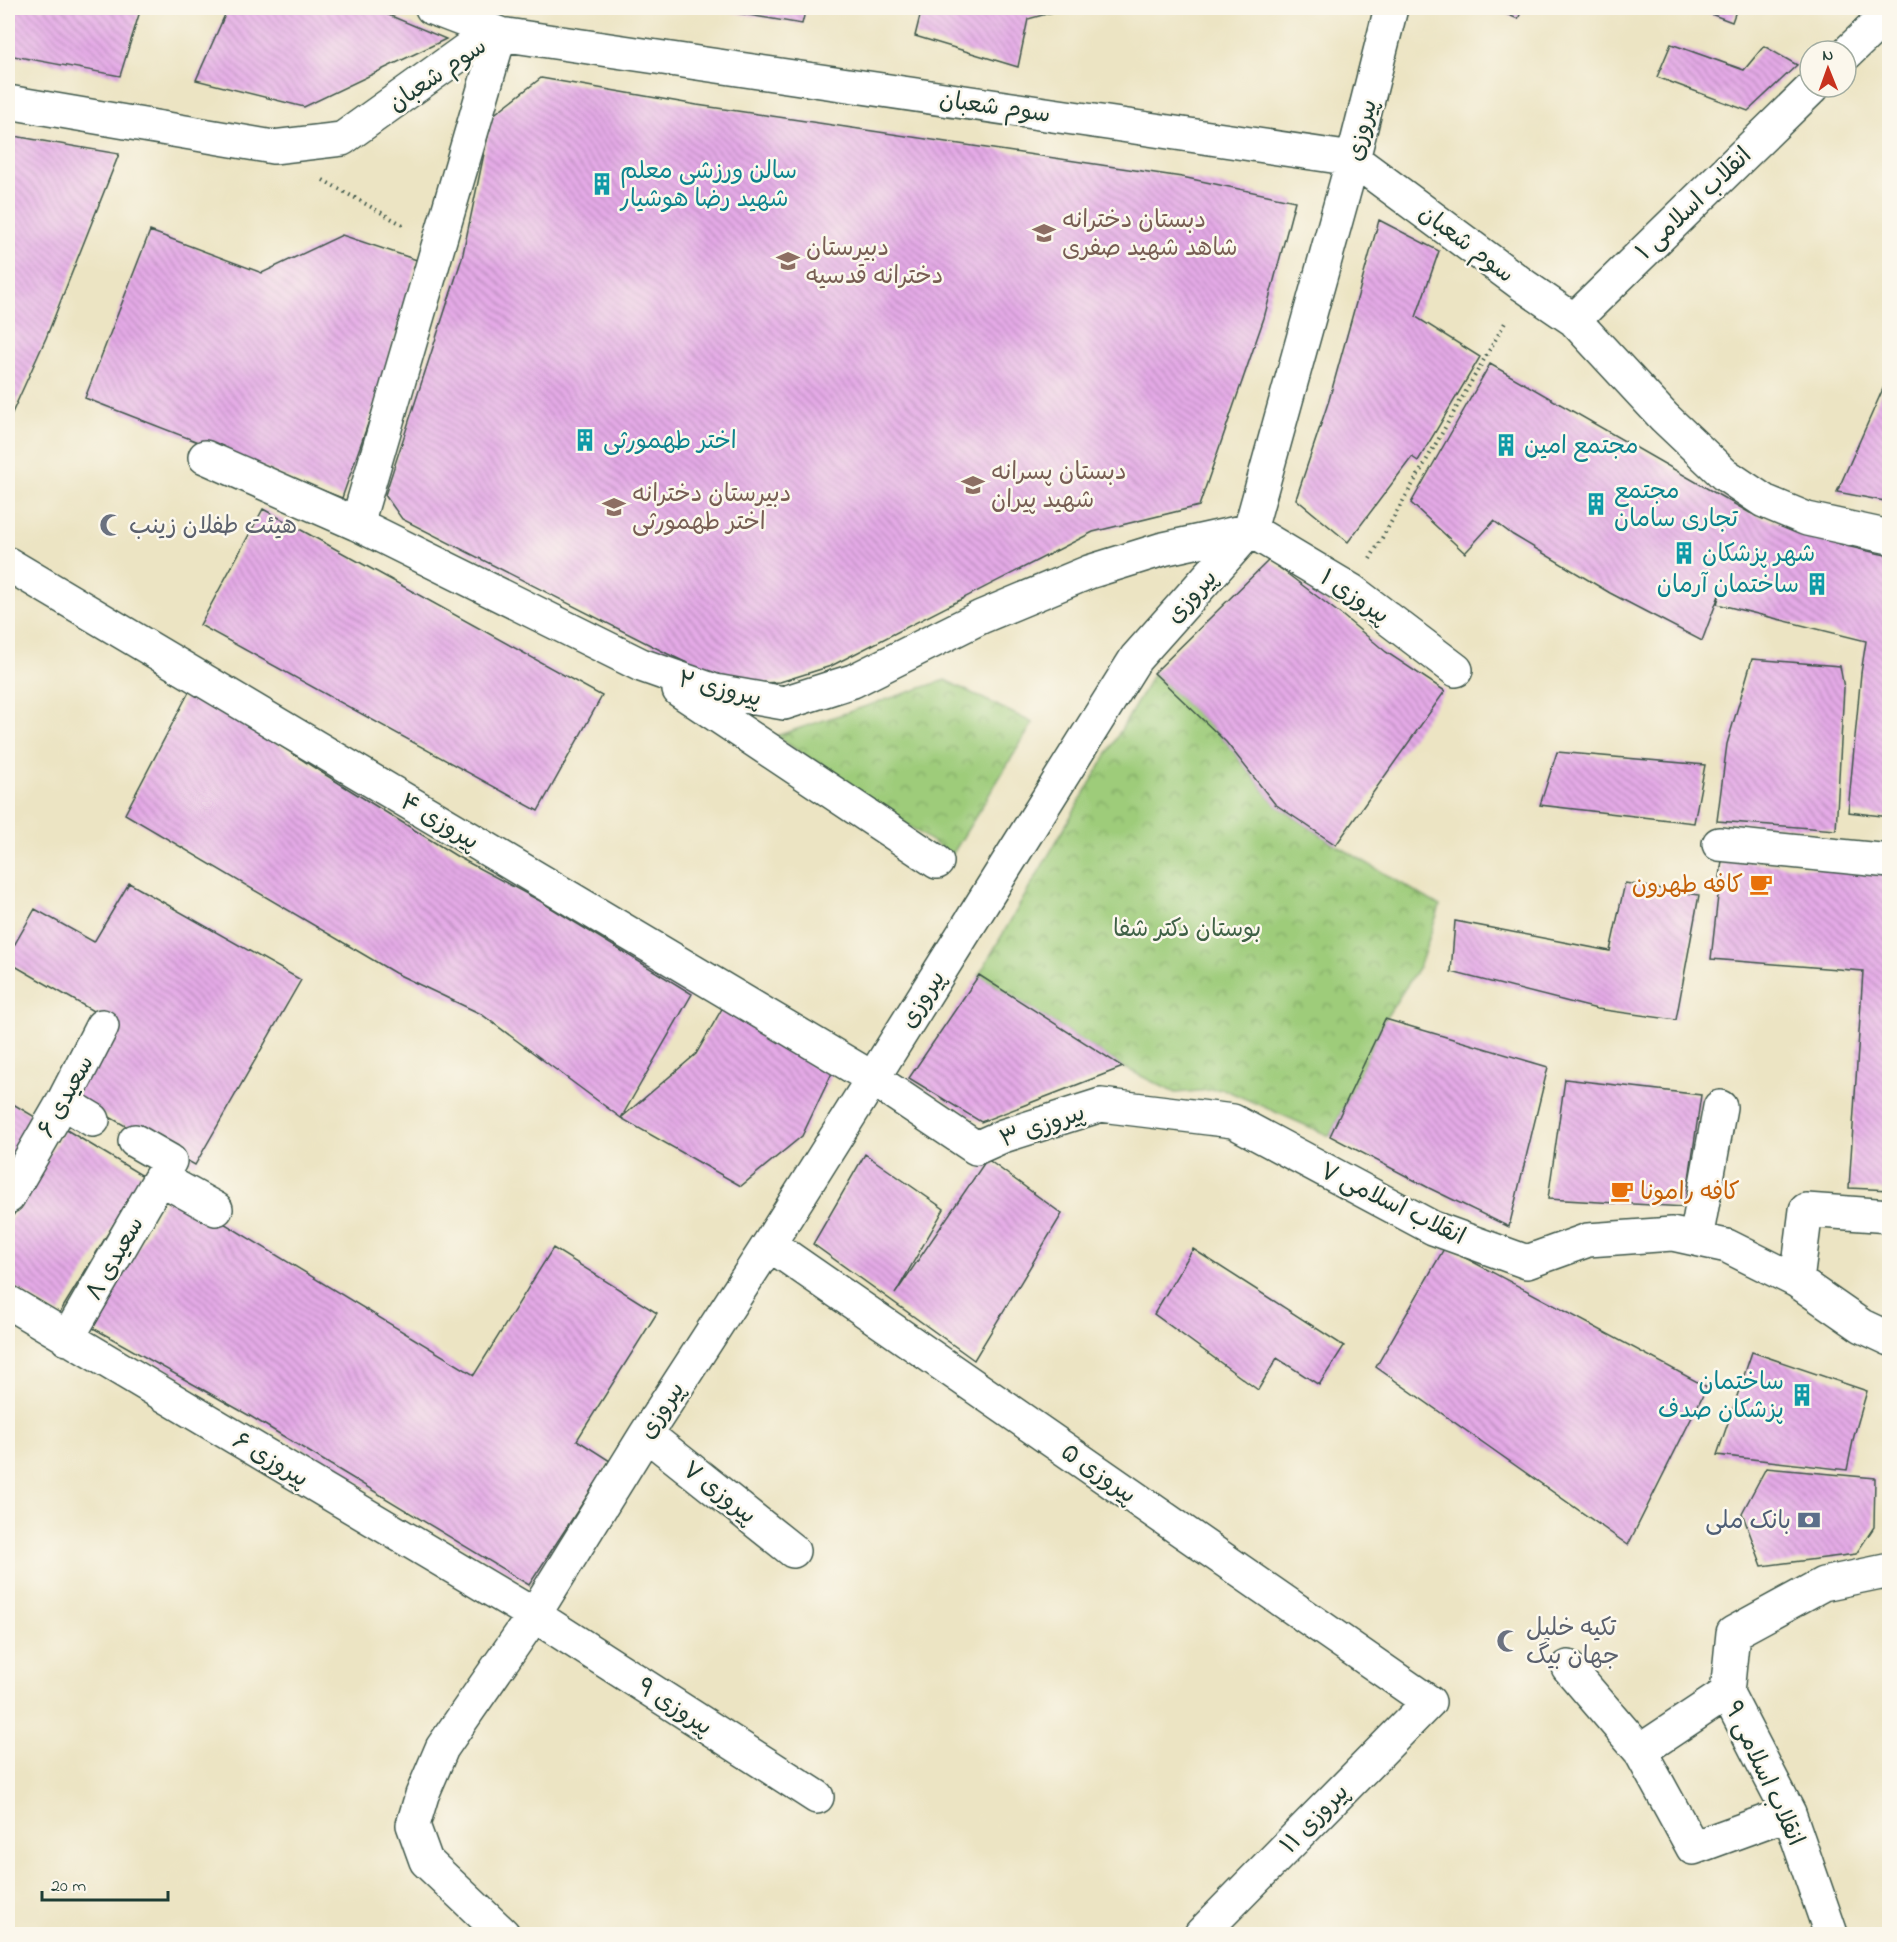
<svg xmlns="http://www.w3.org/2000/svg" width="1897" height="1942" font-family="'Indie Flower','Playpen Sans Arabic',sans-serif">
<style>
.park{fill:url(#park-crowns);stroke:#5e8457;stroke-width:1.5}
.building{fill:url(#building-back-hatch)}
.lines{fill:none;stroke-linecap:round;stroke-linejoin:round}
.street-casing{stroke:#3e5649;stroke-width:36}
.path{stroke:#3e5649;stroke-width:4;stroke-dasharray:1.5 4.5;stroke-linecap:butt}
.street{stroke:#fff;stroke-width:33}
.labels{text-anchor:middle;stroke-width:5;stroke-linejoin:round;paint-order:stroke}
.street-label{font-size:24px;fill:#1f3d34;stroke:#fbf7ec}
.culture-label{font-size:24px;fill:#0d838f;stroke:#fbf7ec;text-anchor:start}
.education-label{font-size:24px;fill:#785e54;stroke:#fbf7ec;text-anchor:start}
.worship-label{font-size:24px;fill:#5b616d;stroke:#fbf7ec;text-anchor:start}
.food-label{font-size:24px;fill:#c56008;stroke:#fbf7ec;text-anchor:end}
.park-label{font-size:24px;fill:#3f6146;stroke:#fbf7ec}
.service-label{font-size:24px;fill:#4e5e75;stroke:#fbf7ec;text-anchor:end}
</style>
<defs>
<pattern id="park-crowns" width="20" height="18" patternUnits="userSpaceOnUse" patternTransform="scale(1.5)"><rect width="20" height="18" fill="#9ecc7a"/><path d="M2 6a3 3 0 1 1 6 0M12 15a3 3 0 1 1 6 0" fill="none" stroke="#80a765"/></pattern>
<pattern id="building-back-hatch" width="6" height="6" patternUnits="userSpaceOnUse" patternTransform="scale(1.5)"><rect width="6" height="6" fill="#e5aae7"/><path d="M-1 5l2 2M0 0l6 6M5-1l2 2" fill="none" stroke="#b98cbc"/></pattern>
</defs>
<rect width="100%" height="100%" fill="#fbf7ec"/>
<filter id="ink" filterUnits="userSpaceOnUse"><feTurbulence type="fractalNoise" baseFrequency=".0167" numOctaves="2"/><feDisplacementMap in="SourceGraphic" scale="12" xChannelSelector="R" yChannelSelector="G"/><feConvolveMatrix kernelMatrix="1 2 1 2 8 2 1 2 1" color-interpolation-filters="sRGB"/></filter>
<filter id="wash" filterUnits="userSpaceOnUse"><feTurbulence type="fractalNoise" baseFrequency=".008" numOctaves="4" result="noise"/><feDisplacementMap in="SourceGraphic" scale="24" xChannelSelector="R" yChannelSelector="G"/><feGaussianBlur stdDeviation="1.35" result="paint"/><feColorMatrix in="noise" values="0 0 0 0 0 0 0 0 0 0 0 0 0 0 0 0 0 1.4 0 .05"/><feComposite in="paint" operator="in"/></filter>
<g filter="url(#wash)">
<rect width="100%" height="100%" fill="#ece4c3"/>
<path class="park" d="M 1154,673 L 1226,742 L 1275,804 L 1336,845 L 1440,906 L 1420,965 L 1385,1019 L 1330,1136 L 1223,1089 L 1175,1093 L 1123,1067 L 979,975 Z
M 945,680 L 1033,723 L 952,855 L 776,736 Z"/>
<g id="blocks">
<path class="building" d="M 8,8 L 141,8 L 120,76 L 8,55 Z
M 228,8 L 372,8 L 446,39 L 304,107 L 196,80 Z
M 707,8 L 806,8 L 802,24 Z
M 922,8 L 1068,8 L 1028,19 L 1018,67 L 915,36 Z
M 1492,8 L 1523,8 L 1518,19 Z
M 1695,8 L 1737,8 L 1732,22 Z
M 1671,44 L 1744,70 L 1764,46 L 1797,65 L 1748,111 L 1657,77 Z
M 541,78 L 697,105 L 1182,177 L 1295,201 L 1264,318 L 1199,506 L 1093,532 L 831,666 L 780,682 L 747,684 L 719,678 L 668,654 L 402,519 L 385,495 L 462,258 L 492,116 Z
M 8,135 L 119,154 L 46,338 L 8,422 Z
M 1379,220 L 1439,251 L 1416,317 L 1480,357 L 1418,461 L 1412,457 L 1348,542 L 1296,499 L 1329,400 Z
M 150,231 L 262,273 L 342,235 L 417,260 L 378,395 L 342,498 L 85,398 Z
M 1490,364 L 1750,513 L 1846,546 L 1890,556 L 1890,817 L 1848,812 L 1861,673 L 1866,641 L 1717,604 L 1721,590 L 1702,641 L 1610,593 L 1513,535 L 1494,521 L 1465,553 L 1411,503 Z
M 1890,373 L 1890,502 L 1837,492 Z
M 263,509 L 602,696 L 538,811 L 200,625 Z
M 1269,560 L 1343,616 L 1386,652 L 1445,691 L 1336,845 L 1275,804 L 1226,742 L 1154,673 Z
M 1752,659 L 1840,666 L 1844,688 L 1836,830 L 1717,821 L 1727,744 Z
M 191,688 L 321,772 L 458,857 L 540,901 L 692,994 L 621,1118 L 481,1014 L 395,973 L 125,814 Z
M 1557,752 L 1705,765 L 1694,823 L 1540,805 Z
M 1722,860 L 1890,875 L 1890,1190 L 1849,1188 L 1863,971 L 1711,959 Z
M 129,883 L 301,980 L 195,1165 L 72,1096 L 114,1023 L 8,962 L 8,956 L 35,909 L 94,942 Z
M 1625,883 L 1699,895 L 1676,1020 L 1597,1009 L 1451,972 L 1455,921 L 1610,951 Z
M 979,975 L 1123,1067 L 981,1122 L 909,1078 Z
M 723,1007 L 832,1073 L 802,1136 L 741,1186 L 621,1118 L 696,1054 Z
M 1385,1019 L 1548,1067 L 1509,1227 L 1429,1188 L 1330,1136 Z
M 1565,1079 L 1701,1095 L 1685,1207 L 1548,1199 Z
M 8,1101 L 35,1117 L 8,1165 Z
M 65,1129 L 143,1176 L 59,1314 L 8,1283 L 8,1224 Z
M 865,1154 L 944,1209 L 895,1294 L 987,1159 L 1062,1214 L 974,1360 L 813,1244 Z
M 171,1191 L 474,1375 L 553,1248 L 657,1313 L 577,1440 L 610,1461 L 529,1585 L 250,1416 L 93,1328 Z
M 1445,1247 L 1707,1387 L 1628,1545 L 1376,1367 Z
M 1193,1249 L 1344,1346 L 1319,1385 L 1277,1358 L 1258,1390 L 1154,1314 Z
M 1752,1352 L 1867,1391 L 1854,1436 L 1847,1470 L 1717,1455 Z
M 1766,1468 L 1875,1478 L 1874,1527 L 1856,1554 L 1762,1566 L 1742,1513 Z"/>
</g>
</g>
<g filter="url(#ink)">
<use href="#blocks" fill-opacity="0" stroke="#3e5649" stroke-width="1.5"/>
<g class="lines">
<g class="street-casing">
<path id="street" d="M 1846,54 L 1890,12
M 8,102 L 273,147 L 342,139 L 466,50 L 500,34 L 1353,159 L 1523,285 L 1574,320 L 1664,417 L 1724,474 L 1764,501 L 1807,519 L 1890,537
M 1574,320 L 1813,87
M 205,457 L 357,524 L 641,665 L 715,691 L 784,703 L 853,681 L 981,617 L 1089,572 L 1163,549 L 1250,530 L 1352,591 L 1456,670
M 357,524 L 500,34 L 432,8
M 8,564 L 872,1078 L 976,1148 L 1003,1136 L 1101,1105 L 1233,1121 L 1433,1228 L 1527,1262 L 1588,1240 L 1672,1234 L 1727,1246 L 1797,1281 L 1862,1326 L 1890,1339
M 679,690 L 937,862
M 1719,844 L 1890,861
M 63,1102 L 93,1120
M 160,1178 L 216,1209
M 8,1197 L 63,1102 L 102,1026
M 1696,1239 L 1720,1107
M 769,1244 L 1429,1702 L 1201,1934
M 1797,1281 L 1806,1210 L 1890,1216
M 8,1302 L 534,1615 L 817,1797
M 67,1339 L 170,1161 L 135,1141
M 646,1434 L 793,1551
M 1568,1667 L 1640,1751
M 1727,1693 L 1640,1751 L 1693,1848 L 1789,1813
M 503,1934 L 426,1861 L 413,1825 L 422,1795 L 442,1748 L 534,1615 L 646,1434 L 769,1244 L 1136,658 L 1250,530 L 1353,159 L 1391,8
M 1831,1934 L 1789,1813 L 1727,1693 L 1733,1633 L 1823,1584 L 1890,1570"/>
</g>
<path class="path" d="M 323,180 L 405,226
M 1370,559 L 1506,321"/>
<use href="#street" class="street"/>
</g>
</g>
<defs>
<g id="building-bare" transform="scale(1.8)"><path d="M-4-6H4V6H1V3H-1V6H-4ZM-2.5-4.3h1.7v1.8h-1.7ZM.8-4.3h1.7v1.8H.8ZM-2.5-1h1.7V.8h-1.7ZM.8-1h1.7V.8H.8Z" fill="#0f9aa8" stroke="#fbf7ec" stroke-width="2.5" paint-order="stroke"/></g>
<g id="school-bare" transform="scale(1.8)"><path d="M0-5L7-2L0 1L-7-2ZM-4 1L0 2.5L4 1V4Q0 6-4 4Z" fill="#8d6e63" stroke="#fbf7ec" stroke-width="2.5" paint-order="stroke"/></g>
<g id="mosque-bare" transform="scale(1.8)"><path d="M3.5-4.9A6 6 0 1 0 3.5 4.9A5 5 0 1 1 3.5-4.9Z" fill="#6b7280" stroke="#fbf7ec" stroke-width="2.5" paint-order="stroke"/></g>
<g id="cafe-bare" transform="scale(1.8)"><path d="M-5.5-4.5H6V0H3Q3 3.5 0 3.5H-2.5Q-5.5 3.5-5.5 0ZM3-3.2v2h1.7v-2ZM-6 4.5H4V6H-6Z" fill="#e8710a" stroke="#fbf7ec" stroke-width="2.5" paint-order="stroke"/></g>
<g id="bank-bare" transform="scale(1.8)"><path d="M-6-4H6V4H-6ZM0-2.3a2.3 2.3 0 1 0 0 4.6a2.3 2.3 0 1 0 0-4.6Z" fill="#5c6f8a" stroke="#fbf7ec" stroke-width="2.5" paint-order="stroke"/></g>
</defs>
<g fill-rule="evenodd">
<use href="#building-bare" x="602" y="184"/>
<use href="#school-bare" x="1044" y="233"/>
<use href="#school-bare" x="788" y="261"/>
<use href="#building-bare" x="585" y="440"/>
<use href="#building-bare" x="1506" y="445"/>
<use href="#school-bare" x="973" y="485"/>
<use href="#building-bare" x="1596" y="504"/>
<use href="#school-bare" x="614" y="507"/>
<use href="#mosque-bare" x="111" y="525"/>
<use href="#building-bare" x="1684" y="553"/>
<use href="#building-bare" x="1817" y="584"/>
<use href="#cafe-bare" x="1761" y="884"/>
<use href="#cafe-bare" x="1622" y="1191"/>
<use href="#building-bare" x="1802" y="1395"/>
<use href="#bank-bare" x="1809" y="1520"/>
<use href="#mosque-bare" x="1508" y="1641"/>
</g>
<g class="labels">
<g class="street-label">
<text transform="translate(437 74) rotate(-34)" y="8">سوم شعبان</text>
<text transform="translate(995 106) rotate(8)" y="8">سوم شعبان</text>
<text transform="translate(1361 130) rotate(-76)" y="8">پیروزی</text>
<text transform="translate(1693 203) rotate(-44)" y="8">انقلاب اسلامی ۱</text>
<text transform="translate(1467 243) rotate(37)" y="8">سوم شعبان</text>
<text transform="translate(1191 596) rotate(-48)" y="8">پیروزی</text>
<text transform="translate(1355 596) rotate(34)" y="8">پیروزی ۱</text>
<text transform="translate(720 688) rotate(14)" y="8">پیروزی ۲</text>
<text transform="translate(440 821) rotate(31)" y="8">پیروزی ۴</text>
<text transform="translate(922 999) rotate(-58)" y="8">پیروزی</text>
<text transform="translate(65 1096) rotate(-61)" y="8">سعیدی ۶</text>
<text transform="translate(1042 1125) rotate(-19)" y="8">پیروزی ۳</text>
<text transform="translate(1393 1203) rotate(26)" y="8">انقلاب اسلامی ۷</text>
<text transform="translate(114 1258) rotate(-60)" y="8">سعیدی ۸</text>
<text transform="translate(661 1410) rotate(-57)" y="8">پیروزی</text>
<text transform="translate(271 1459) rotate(31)" y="8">پیروزی ۶</text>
<text transform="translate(1099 1473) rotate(35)" y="8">پیروزی ۵</text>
<text transform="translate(720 1492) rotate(38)" y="8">پیروزی ۷</text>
<text transform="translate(675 1706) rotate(33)" y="8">پیروزی ۹</text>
<text transform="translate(1765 1773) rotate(65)" y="8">انقلاب اسلامی ۹</text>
<text transform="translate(1314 1818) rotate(-46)" y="8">پیروزی ۱۱</text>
</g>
<g class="culture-label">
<text x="620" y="178">سالن ورزشی معلم<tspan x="620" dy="28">شهید رضا هوشیار</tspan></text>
<text x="603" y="448">اختر طهمورثی</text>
<text x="1524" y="453">مجتمع امین</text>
<text x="1614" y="498">مجتمع<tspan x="1614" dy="28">تجاری سامان</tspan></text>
<text x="1702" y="561">شهر پزشکان</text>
<text x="1799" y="592" text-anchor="end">ساختمان آرمان</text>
<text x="1784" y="1389" text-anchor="end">ساختمان<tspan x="1784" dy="28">پزشکان صدف</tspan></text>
</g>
<g class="education-label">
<text x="1062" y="227">دبستان دخترانه<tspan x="1062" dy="28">شاهد شهید صفری</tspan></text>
<text x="806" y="255">دبیرستان<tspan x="806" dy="28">دخترانه قدسیه</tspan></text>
<text x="991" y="479">دبستان پسرانه<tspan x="991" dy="28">شهید پیران</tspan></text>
<text x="632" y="501">دبیرستان دخترانه<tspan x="632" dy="28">اختر طهمورثی</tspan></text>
</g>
<g class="worship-label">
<text x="129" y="533">هیئت طفلان زینب</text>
<text x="1526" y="1635">تکیه خلیل<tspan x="1526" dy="28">جهان بیگ</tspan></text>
</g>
<g class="food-label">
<text x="1743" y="892">کافه طهرون</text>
<text x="1640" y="1199" text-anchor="start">کافه رامونا</text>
</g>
<g class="park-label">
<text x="1187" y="936">بوستان دکتر شفا</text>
</g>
<g class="service-label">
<text x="1791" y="1528">بانک ملی</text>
</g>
</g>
<rect width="1897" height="1942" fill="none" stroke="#fbf7ec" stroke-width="30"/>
<g transform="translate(1828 69) rotate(359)"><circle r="28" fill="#fbf7ec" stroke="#a3ada2" stroke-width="1.5"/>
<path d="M0-4.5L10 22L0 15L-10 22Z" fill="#c8321e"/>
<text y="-9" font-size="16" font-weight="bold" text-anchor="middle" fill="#1f3d34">N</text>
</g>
<path d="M42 1891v9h126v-9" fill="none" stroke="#1f3d34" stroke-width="3"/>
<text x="51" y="1891" font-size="18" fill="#1f3d34" stroke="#fbf7ec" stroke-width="4.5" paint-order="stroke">20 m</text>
</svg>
